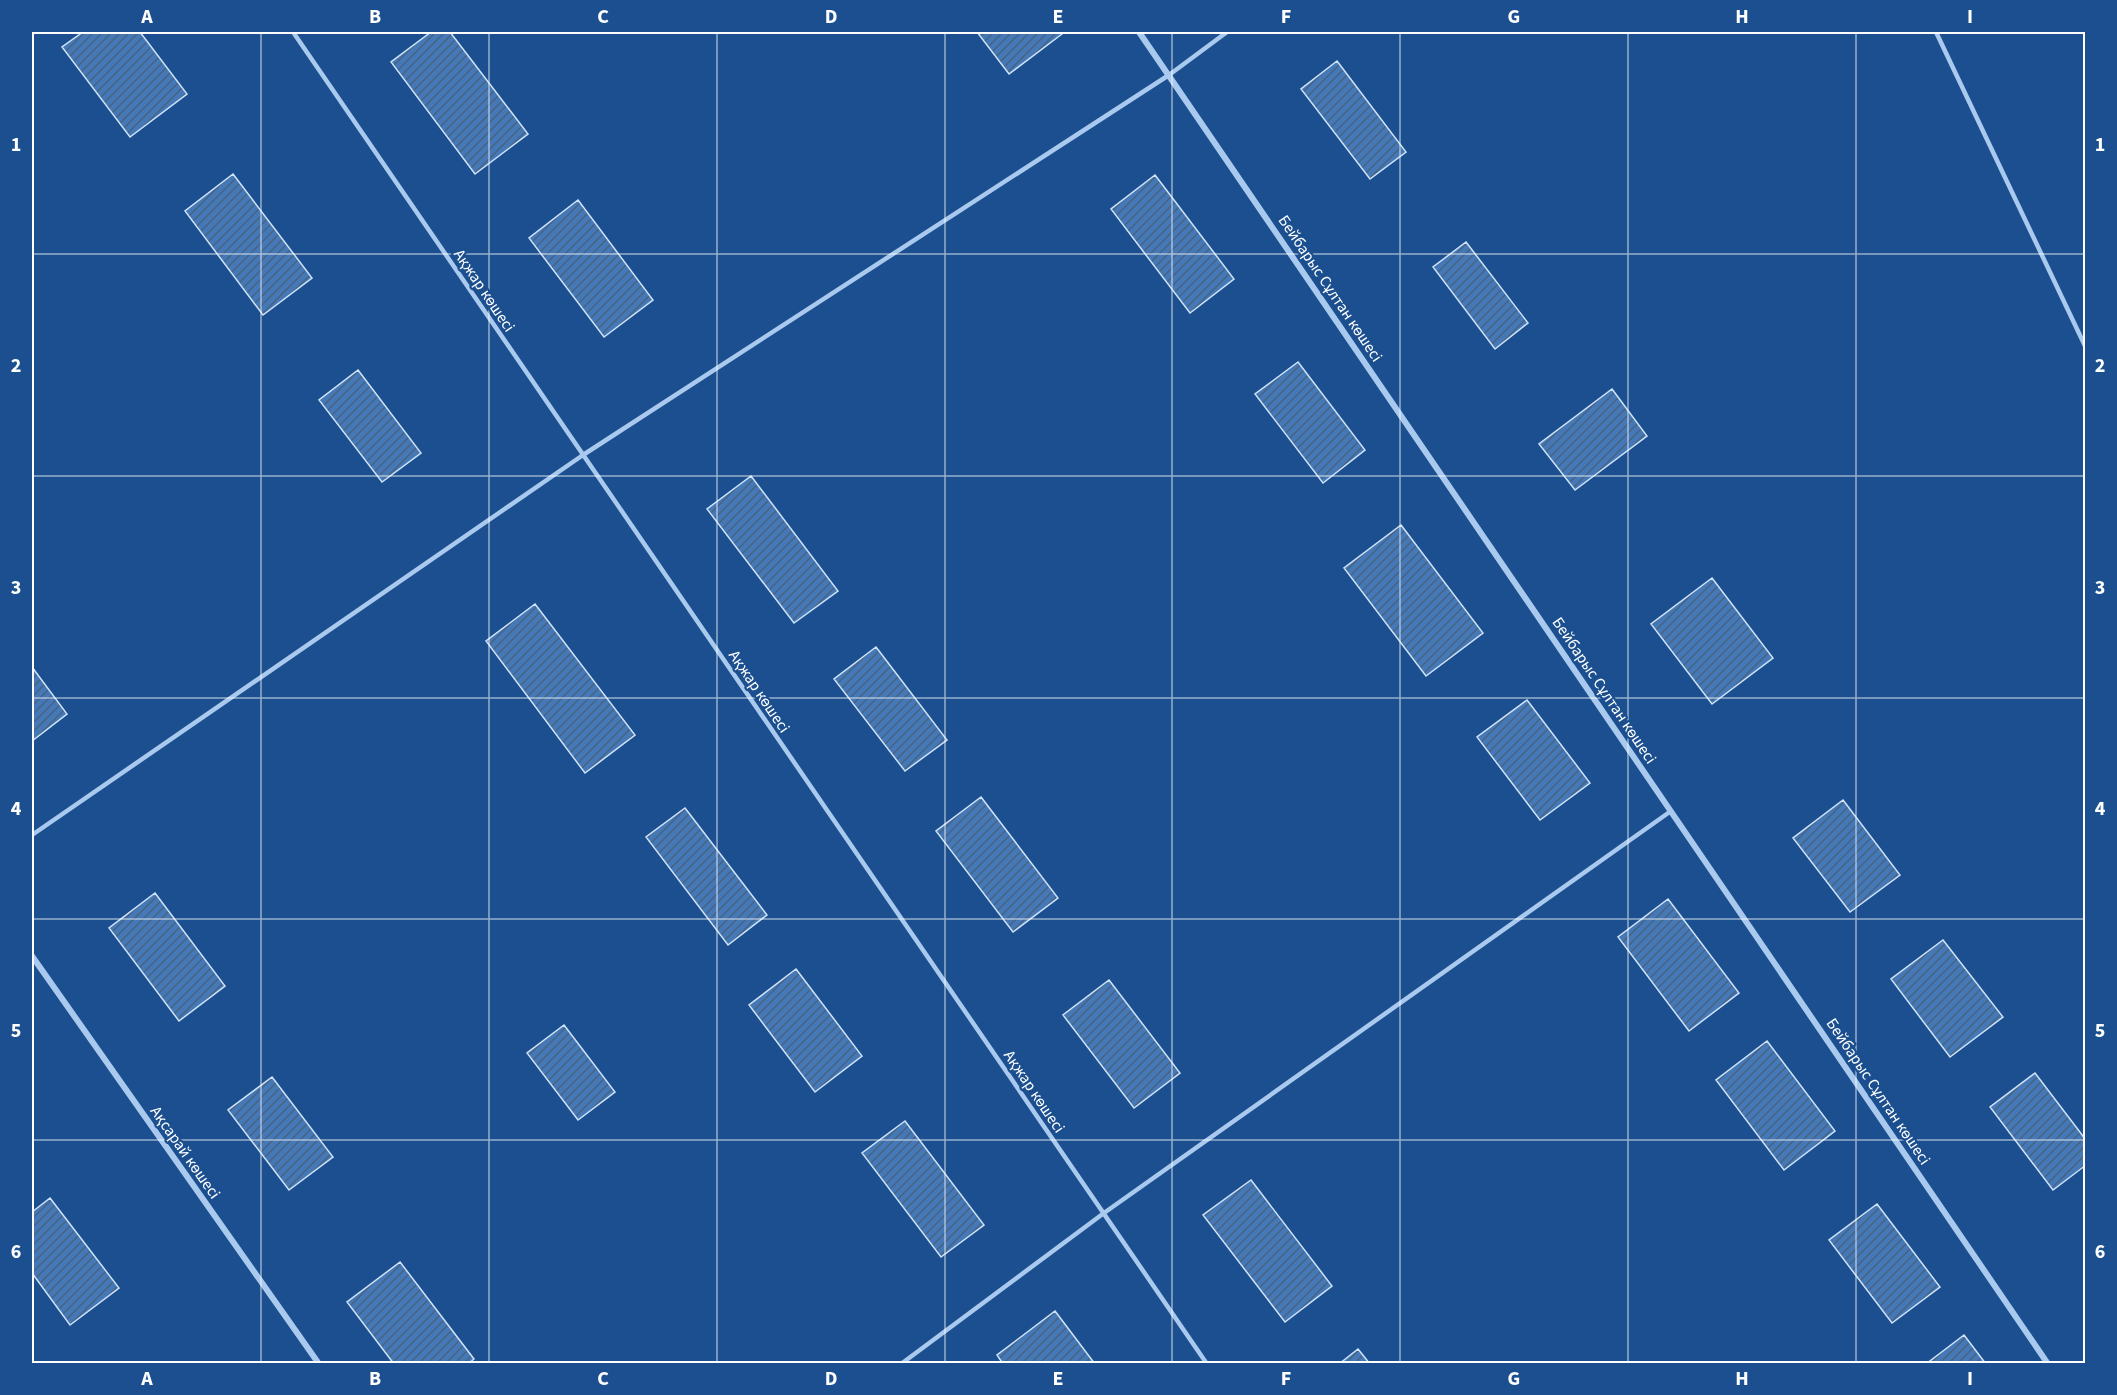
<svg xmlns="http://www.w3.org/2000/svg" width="2117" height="1395" font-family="'Source Sans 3',sans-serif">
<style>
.building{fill:url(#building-hatch);stroke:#cfe3fa;stroke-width:1.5}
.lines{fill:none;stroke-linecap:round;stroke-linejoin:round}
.service{stroke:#a9c9ee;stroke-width:4.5}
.minor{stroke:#a9c9ee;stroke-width:6}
.grid{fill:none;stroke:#fff;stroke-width:1.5;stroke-opacity:0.55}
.labels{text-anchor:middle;stroke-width:4.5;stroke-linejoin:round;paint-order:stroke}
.street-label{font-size:16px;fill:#fff;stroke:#1b4f8f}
.neatline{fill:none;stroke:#fff;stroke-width:2}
.grid-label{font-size:20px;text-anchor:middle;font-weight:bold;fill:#fff}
</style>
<defs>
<pattern id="building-hatch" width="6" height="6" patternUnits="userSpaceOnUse" patternTransform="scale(1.5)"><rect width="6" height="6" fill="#4478b7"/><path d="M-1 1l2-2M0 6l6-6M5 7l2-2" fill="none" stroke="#486282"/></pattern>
</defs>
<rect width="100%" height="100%" fill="#1b4f8f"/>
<path class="building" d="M 83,32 L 140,32 L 187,94 L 130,137 L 62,47 Z
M 431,32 L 450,32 L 528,134 L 475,174 L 391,62 Z
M 977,32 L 1060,32 L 1062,34 L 1009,74 Z
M 1337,61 L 1406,152 L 1370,179 L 1301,89 Z
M 233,174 L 312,278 L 263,315 L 185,211 Z
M 1155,175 L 1234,279 L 1190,313 L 1111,209 Z
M 578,200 L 653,300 L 604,337 L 529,238 Z
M 1466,242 L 1528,323 L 1495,349 L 1433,267 Z
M 1298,362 L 1365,450 L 1323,483 L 1255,394 Z
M 358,370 L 421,453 L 382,482 L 319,400 Z
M 1612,389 L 1647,436 L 1575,490 L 1539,444 Z
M 751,476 L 838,591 L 794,623 L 707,509 Z
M 1401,525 L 1483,633 L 1426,676 L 1344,568 Z
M 1712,578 L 1773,658 L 1712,704 L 1651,624 Z
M 535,604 L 635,735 L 585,773 L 486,641 Z
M 876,647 L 947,740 L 905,771 L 834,679 Z
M 32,667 L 67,714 L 32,741 Z
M 1527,700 L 1590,783 L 1540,820 L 1477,737 Z
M 981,797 L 1058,898 L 1013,932 L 936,831 Z
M 1843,800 L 1900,875 L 1850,912 L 1793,838 Z
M 685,808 L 767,915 L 728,945 L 646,837 Z
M 155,893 L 225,986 L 179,1021 L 109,928 Z
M 1668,899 L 1739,993 L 1689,1031 L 1618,937 Z
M 1943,940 L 2003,1017 L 1950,1057 L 1891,979 Z
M 796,969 L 862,1056 L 815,1092 L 749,1005 Z
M 1109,980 L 1180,1073 L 1134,1108 L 1063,1015 Z
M 564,1025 L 615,1092 L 578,1120 L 527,1053 Z
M 1767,1041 L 1835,1131 L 1784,1170 L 1716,1080 Z
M 2035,1073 L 2086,1140 L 2086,1165 L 2053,1190 L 1990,1107 Z
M 272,1077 L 333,1157 L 289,1190 L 228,1110 Z
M 905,1121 L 984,1225 L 941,1257 L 862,1153 Z
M 1251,1180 L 1332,1286 L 1285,1322 L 1203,1215 Z
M 50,1198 L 119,1288 L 70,1325 L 32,1273 L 32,1212 Z
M 1877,1204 L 1940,1287 L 1892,1323 L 1829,1240 Z
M 400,1262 L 474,1359 L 468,1364 L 394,1364 L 347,1302 Z
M 1055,1311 L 1095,1364 L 1003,1364 L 997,1355 Z
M 1964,1335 L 1986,1364 L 1926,1364 Z
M 1358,1349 L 1370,1364 L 1339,1364 Z"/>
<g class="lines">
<path class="service" d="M 293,32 L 1207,1364
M 1936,32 L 2086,348
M 32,835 L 583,455 L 1169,75 L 1227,32
M 901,1364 L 1104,1213 L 1671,811"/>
<path class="minor" d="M 1139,32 L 2048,1364
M 32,956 L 319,1364"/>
</g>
<path class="grid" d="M 261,32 L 261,1364M 489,32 L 489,1364M 717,32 L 717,1364M 945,32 L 945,1364M 1172,32 L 1172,1364M 1400,32 L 1400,1364M 1628,32 L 1628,1364M 1856,32 L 1856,1364M 32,254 L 2086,254M 32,476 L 2086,476M 32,698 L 2086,698M 32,919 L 2086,919M 32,1140 L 2086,1140"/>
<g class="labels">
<g class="street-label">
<text transform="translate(1331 288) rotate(56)" y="6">Бейбарыс Сұлтан көшесі</text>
<text transform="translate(485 290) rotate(56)" y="6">Ақжар көшесі</text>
<text transform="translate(1605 690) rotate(56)" y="6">Бейбарыс Сұлтан көшесі</text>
<text transform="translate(760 691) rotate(56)" y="6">Ақжар көшесі</text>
<text transform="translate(1035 1091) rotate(56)" y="6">Ақжар көшесі</text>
<text transform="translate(1879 1091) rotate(56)" y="6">Бейбарыс Сұлтан көшесі</text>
<text transform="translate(186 1152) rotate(55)" y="6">Ақсарай көшесі</text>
</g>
</g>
<rect width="2117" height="1395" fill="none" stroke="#1b4f8f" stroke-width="66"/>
<rect x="33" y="33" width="2051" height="1329" class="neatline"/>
<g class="grid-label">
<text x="147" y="23">A</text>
<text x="375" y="23">B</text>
<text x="603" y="23">C</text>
<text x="831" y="23">D</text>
<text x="1058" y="23">E</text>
<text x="1286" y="23">F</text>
<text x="1514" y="23">G</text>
<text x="1742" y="23">H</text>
<text x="1970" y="23">I</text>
<text x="16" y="151">1</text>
<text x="2100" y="151">1</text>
<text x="16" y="372">2</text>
<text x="2100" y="372">2</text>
<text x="16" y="594">3</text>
<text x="2100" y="594">3</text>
<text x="16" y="815">4</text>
<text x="2100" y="815">4</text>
<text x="16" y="1037">5</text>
<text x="2100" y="1037">5</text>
<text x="16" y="1258">6</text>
<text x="2100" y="1258">6</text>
<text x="147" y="1385">A</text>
<text x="375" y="1385">B</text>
<text x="603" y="1385">C</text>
<text x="831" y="1385">D</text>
<text x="1058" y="1385">E</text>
<text x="1286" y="1385">F</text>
<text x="1514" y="1385">G</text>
<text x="1742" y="1385">H</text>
<text x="1970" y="1385">I</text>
</g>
</svg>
